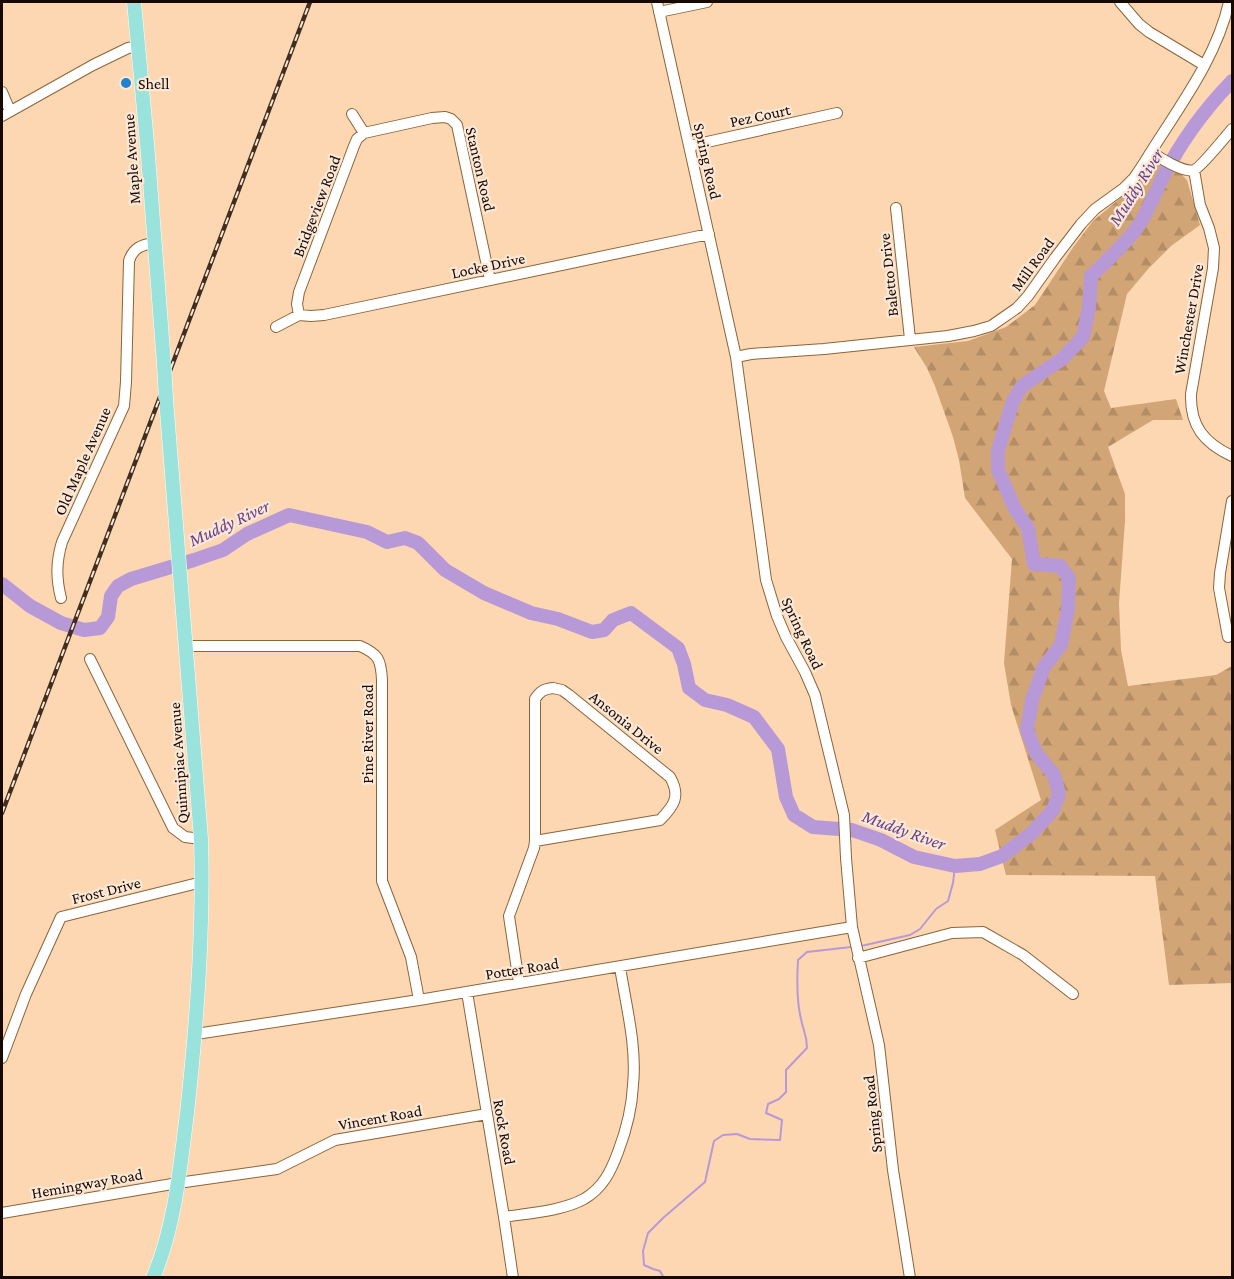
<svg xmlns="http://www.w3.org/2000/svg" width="1234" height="1279" font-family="'Crimson Pro',serif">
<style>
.forest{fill:url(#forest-firs)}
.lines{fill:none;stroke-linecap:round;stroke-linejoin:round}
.stream{stroke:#b899d8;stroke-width:2}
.river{stroke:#b899d8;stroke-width:14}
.minor-casing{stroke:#8c6438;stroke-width:12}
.major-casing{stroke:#fff;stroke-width:15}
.minor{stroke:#fff;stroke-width:10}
.major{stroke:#9ae3dd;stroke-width:14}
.rail-casing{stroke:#412e20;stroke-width:4.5}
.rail{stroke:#fbe8d6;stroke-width:2;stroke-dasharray:7;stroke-linecap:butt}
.major-bridge-casing{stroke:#fff;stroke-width:15;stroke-linecap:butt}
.major-bridge{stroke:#9ae3dd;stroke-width:14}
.poi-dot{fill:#1e82ce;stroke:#fbe8d6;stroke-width:2}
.labels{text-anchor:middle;stroke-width:4.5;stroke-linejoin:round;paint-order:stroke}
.poi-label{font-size:16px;fill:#170800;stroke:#fbe8d6;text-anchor:start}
.street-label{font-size:16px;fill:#170800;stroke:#fbe8d6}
.water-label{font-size:18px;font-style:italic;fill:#683f8b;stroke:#fbe8d6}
</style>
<defs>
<pattern id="forest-firs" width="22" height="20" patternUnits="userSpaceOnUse" patternTransform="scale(1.5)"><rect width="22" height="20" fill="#d2a577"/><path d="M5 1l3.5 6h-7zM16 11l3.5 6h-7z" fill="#b48d65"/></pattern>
</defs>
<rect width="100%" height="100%" fill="#fcd7b2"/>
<path class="forest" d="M 1161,164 L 1181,174 L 1187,180 L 1200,225 L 1171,246 L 1149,268 L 1127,294 L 1104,391 L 1111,408 L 1176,399 L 1183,420 L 1153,420 L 1108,447 L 1125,494 L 1125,521 L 1119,603 L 1121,650 L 1128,686 L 1216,675 L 1232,666 L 1232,983 L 1169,985 L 1155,876 L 1006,875 L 995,830 L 1041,800 L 1011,705 L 1004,663 L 1012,559 L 965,498 L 959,460 L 953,437 L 935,386 L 927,368 L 914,347 L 968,341 L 1006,327 L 1035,305 L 1074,246 L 1093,221 L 1124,195 L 1153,166 Z"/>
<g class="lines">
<path class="stream" d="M 861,946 L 910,935 L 920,929 L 936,909 L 948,901 L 953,883 L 955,866
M 664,1278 L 660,1271 L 653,1269 L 644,1265 L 643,1251 L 648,1233 L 663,1218 L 705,1182 L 714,1141 L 723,1135 L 737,1134 L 750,1139 L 780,1140 L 782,1120 L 766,1113 L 768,1104 L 779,1099 L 786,1092 L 786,1070 L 807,1048 C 807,1034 803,1031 801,1019 C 797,1003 797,977 798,960 L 807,952 L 851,947"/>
<path class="river" d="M 2,584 L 30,606 L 61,623 L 84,630 L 100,628 L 108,617 L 111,596 L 118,586 L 131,579 L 194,560 L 223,550 L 247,534 L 289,515 L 367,532 L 387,542 L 405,538 L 418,543 L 445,570 L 484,593 L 531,613 L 558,619 L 592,632 L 604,630 L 613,620 L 631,613 L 678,648 L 684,664 L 689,688 L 705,700 L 727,705 L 754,717 L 778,749 L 786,797 L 794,815 L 813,827 L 852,830 L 881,840 L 914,857 L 955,866 L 980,864 L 1002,856 L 1031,834 L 1053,810 L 1059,794 L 1054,775 L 1036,753 L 1027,730 L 1032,700 L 1044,667 L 1061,645 L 1068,609 L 1069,578 L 1060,566 L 1034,564 L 1028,528 L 1015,509 L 998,470 L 998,450 L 1013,401 L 1022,386 L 1062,359 L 1083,337 L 1089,307 L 1091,276 C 1107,261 1123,246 1136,229 C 1148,213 1155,192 1164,175 C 1182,140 1205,109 1232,81"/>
<g class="minor-casing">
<path id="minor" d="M 657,2 L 736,357 L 766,580 L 777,616 L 786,637 L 805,672 L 815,695 L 844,815 L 846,858 L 852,927 L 879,1045 L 893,1170 L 910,1278
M 1120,2 L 1139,24 L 1149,32 L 1204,65
M 659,12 L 707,2
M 2,92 L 10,111
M 2,116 L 93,65 L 128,48 L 139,46
M 364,133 L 432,118 L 445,117 L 451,119 L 457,125 L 490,280
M 689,146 L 837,113
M 1151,152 C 1160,158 1184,173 1194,170 C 1200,168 1227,135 1232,129
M 1194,170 L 1200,205 L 1209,228 L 1214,248 L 1213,268 L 1191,394 C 1190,426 1204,443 1232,456
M 896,208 L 910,339
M 299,315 L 297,304 L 299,292 L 354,146 L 357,139 L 364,133 L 352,114
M 276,327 L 299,315 L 311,316 L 324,315 L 709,234
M 736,357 L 751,354 L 824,349 L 948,336 L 974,331 L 991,326 L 1017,308 L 1028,296 L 1055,258 L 1081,224 L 1095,209 L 1124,188 L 1134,178 L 1144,163 C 1175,112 1216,61 1229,2
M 61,598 C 56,578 56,562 62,542 L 124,406 L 126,382 L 129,261 C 133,248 141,245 154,243
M 1228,637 L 1219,588 L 1220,573 L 1232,501
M 186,646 L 360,646 C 378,654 381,659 382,680 L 382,881 L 411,957 L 419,1000
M 90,659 L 173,828 L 185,837 L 201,839
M 553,688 L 562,690 L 569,695 L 670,777 C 681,796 674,806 660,820 L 535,841 L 535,699 C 540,691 544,689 553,688 Z
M 858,958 L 952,933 L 983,932 L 1023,955 L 1073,994
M 519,983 L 509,916 L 534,848 L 535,841
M 467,992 L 504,1217 L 513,1278
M 196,1034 L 419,1000 L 852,927
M 2,1058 L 26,994 L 61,917 L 202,882
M 2,1213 L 178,1183 L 277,1169 L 335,1140 L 487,1114
M 504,1217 C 529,1213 562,1211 584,1199 C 603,1188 611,1171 618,1152 C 626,1131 632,1107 633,1085 C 637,1046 626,1006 620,967"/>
</g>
<g class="major-casing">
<path id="major" d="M 134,2 L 147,143 L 164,364
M 153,1278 C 175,1226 180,1168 187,1113 C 197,1022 204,931 201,839 L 166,399"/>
</g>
<use href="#minor" class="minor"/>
<use href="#major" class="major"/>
<g class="rail-casing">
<path id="rail" d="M 2,813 L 310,2"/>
</g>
<use href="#rail" class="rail"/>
<g class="major-bridge-casing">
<path id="major-bridge" d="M 164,364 L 166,399"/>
</g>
<use href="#major-bridge" class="major-bridge"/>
</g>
<circle class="poi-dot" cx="126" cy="83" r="6"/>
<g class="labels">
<g class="poi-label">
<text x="138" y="89">Shell</text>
</g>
<g class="street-label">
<text transform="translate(760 115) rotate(-12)" y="6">Pez Court</text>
<text transform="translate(131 159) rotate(-94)" y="6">Maple Avenue</text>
<text transform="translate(708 161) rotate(77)" y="6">Spring Road</text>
<text transform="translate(481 169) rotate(77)" y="6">Stanton Road</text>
<text transform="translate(316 206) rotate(-69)" y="6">Bridgeview Road</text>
<text transform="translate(1032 264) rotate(-54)" y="6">Mill Road</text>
<text transform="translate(488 265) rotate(-12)" y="6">Locke Drive</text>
<text transform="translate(888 275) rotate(-96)" y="6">Baletto Drive</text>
<text transform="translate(1188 319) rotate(-80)" y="6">Winchester Drive</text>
<text transform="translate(82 461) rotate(-66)" y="6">Old Maple Avenue</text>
<text transform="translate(803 633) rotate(65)" y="6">Spring Road</text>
<text transform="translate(627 722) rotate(39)" y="6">Ansonia Drive</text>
<text transform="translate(367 734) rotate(-90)" y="6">Pine River Road</text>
<text transform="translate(178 763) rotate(-94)" y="6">Quinnipiac Avenue</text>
<text transform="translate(106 890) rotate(-14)" y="6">Frost Drive</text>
<text transform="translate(522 968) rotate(-9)" y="6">Potter Road</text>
<text transform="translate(872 1114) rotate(-96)" y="6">Spring Road</text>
<text transform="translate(380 1117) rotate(-10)" y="6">Vincent Road</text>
<text transform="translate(505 1132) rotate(80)" y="6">Rock Road</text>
<text transform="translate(87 1183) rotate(-10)" y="6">Hemingway Road</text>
</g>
<g class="water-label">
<text transform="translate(1136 187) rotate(-58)" y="6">Muddy River</text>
<text transform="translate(229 523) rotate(-25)" y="6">Muddy River</text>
<text transform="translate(904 830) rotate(20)" y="6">Muddy River</text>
</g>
</g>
<rect width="1234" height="1279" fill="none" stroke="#170800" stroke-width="6"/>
</svg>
